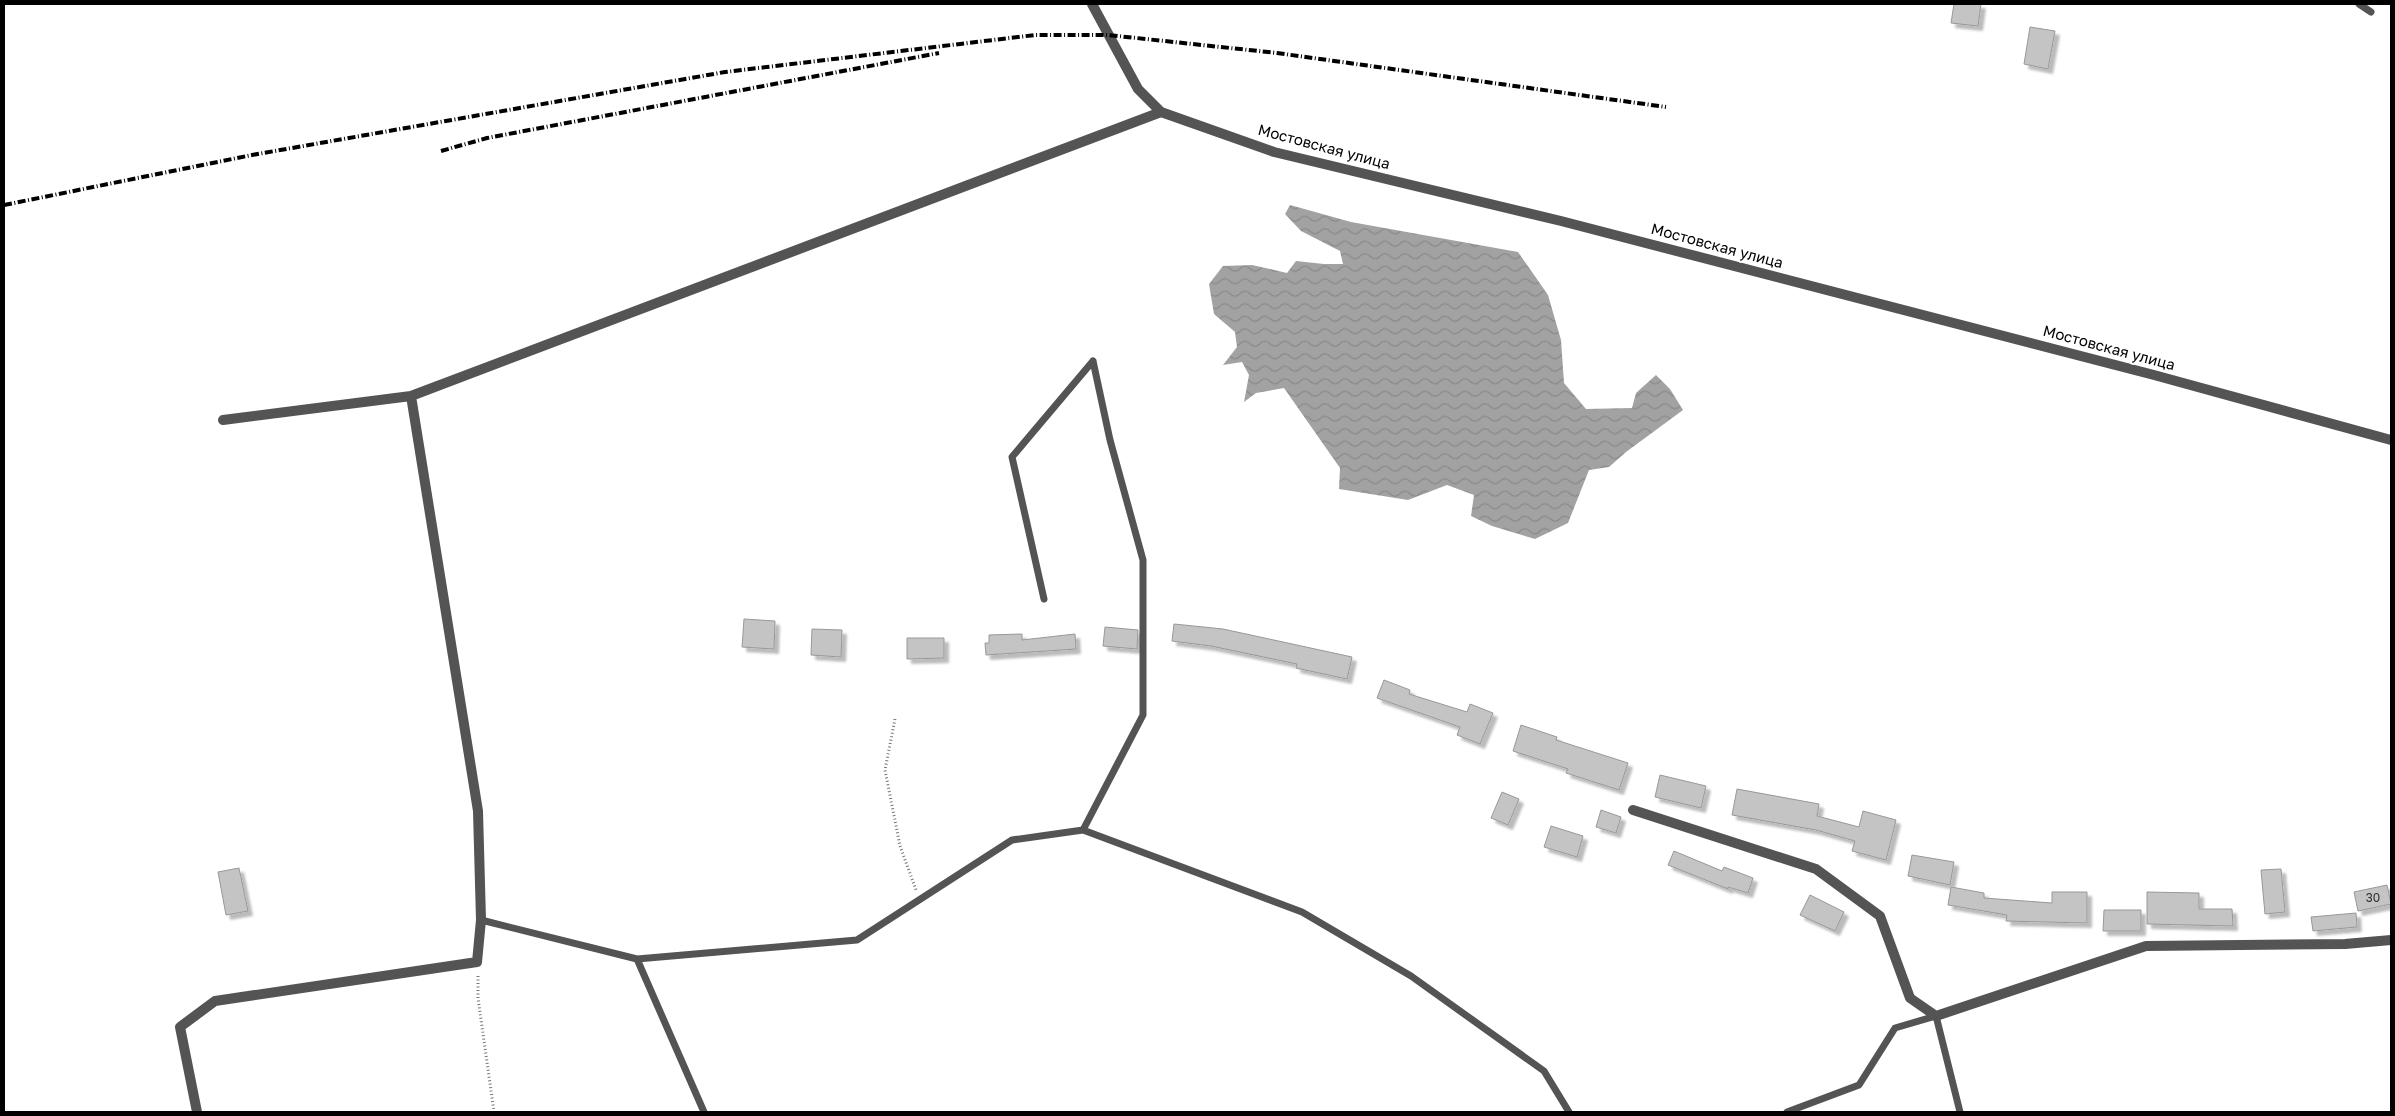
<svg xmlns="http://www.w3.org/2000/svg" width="2395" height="1116" font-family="'Golos Text',sans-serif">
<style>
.water{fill:url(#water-waves)}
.building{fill:#c4c4c4;stroke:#989898;filter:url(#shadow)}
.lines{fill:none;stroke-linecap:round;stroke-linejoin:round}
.path{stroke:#767676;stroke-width:3;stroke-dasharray:1 2.5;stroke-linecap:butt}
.service{stroke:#545454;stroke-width:7}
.minor{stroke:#545454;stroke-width:10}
.tertiary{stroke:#545454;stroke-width:10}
.rail{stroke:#000;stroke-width:4;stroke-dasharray:8 2.5 1 2.5;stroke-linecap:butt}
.labels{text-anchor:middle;stroke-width:4;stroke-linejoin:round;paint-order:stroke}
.number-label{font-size:12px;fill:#313131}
.street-label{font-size:15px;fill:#000;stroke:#fff}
</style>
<defs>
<pattern id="water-waves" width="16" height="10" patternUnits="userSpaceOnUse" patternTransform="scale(1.25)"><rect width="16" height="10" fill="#a2a2a2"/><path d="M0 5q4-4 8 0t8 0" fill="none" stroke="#8a8a8a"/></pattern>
<filter id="shadow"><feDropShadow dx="4.5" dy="4.5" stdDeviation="1" flood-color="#0004"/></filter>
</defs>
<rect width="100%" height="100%" fill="#fff"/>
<path class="water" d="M 1290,205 L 1351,222 L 1518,252 L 1548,295 L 1561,340 L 1564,383 L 1586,409 L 1632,408 L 1636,393 L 1656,375 L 1670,389 L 1683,410 L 1626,452 L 1609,467 L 1589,470 L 1568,523 L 1535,539 L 1492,526 L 1471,516 L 1474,495 L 1447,485 L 1408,500 L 1339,489 L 1340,468 L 1284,388 L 1256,393 L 1244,402 L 1249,375 L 1242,362 L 1223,365 L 1237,347 L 1235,332 L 1214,314 L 1209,284 L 1223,266 L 1252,265 L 1287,273 L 1296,261 L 1324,264 L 1343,264 L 1340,251 L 1301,231 L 1285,214 Z"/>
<path class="building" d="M 1954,4 L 1981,4 L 1978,26 L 1951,23 Z
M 2030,27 L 2055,31 L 2048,69 L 2024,64 Z
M 744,619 L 775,621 L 774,649 L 742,647 Z
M 1174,624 L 1223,629 L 1352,657 L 1347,679 L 1296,668 L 1297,664 L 1211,646 L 1172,641 Z
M 1105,627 L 1138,630 L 1137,649 L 1103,646 Z
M 812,629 L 842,630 L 841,657 L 811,655 Z
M 1022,634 L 1022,640 L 1075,634 L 1076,649 L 986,655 L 985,643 L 989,643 L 989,635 Z
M 907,638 L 944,638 L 944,658 L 907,659 Z
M 1384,680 L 1410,690 L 1409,694 L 1467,712 L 1470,704 L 1493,713 L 1480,744 L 1457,735 L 1460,727 L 1377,698 Z
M 1521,725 L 1557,737 L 1556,740 L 1628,763 L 1619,790 L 1566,773 L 1568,769 L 1513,751 Z
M 1660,775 L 1706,786 L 1701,808 L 1655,797 Z
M 1737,789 L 1819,804 L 1817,816 L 1859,827 L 1863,811 L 1896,820 L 1886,860 L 1852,851 L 1855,841 L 1816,830 L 1732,815 Z
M 1502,792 L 1519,799 L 1508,825 L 1491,818 Z
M 1601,810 L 1621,817 L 1616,833 L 1596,827 Z
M 1551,826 L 1583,836 L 1577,857 L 1544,847 Z
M 1674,851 L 1722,871 L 1724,867 L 1753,878 L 1748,893 L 1728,887 L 1728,889 L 1668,865 Z
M 1912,855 L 1954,862 L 1950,885 L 1908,876 Z
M 239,868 L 248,911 L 226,915 L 218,872 Z
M 2281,869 L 2285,912 L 2265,914 L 2261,870 Z
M 2387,885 L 2391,904 L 2358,911 L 2354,892 Z
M 1951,887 L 1984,893 L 1984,898 L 2052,903 L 2052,892 L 2087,892 L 2087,923 L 2006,921 L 2007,915 L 1948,905 Z
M 2147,892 L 2199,893 L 2199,909 L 2232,909 L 2233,926 L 2147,924 Z
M 1810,895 L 1844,912 L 1835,931 L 1800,915 Z
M 2104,910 L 2141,910 L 2141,931 L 2103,931 Z
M 2356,913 L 2357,927 L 2313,931 L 2311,917 Z"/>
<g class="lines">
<path class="path" d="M 895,719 L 885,770 L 900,846 L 916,890
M 478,976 L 478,998 L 494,1112"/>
<path class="service" d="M 2359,4 L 2371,12
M 1044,599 L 1012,457 L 1093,361
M 1083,830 L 1143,715 L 1143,560 L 1110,440 L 1093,361
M 481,920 L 637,959 L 704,1112
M 637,959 L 857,940 L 1012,840 L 1083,830 L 1302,912 L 1411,976 L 1544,1071 L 1569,1112
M 1787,1112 L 1859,1085 L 1895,1028 L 1936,1016 L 1960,1112"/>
<path class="minor" d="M 223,420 L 411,396
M 1633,810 L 1816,869 L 1880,916 L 1910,998 L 1936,1016 L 2146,946 L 2345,944 L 2391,940
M 197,1112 L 180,1027 L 215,1001 L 477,962 L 481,920 L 478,811 L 411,396 L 1161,112"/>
<path class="tertiary" d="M 1092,4 L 1138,89 L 1161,112 L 1274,152 L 1561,221 L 2154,375 L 2391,440"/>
<path class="rail" d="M 441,151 L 487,138 L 939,53
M 4,205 L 252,155 L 725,72 L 1035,35 L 1108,35 L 1277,53 L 1666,107"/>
</g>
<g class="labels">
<g class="number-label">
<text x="2373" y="902">30</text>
</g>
<g class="street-label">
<text transform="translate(1324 147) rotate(15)" y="5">Мостовская улица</text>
<text transform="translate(1717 246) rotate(15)" y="5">Мостовская улица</text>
<text transform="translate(2109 348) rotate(15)" y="5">Мостовская улица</text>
</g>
</g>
<rect width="2395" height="1116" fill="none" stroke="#000000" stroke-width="10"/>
</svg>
